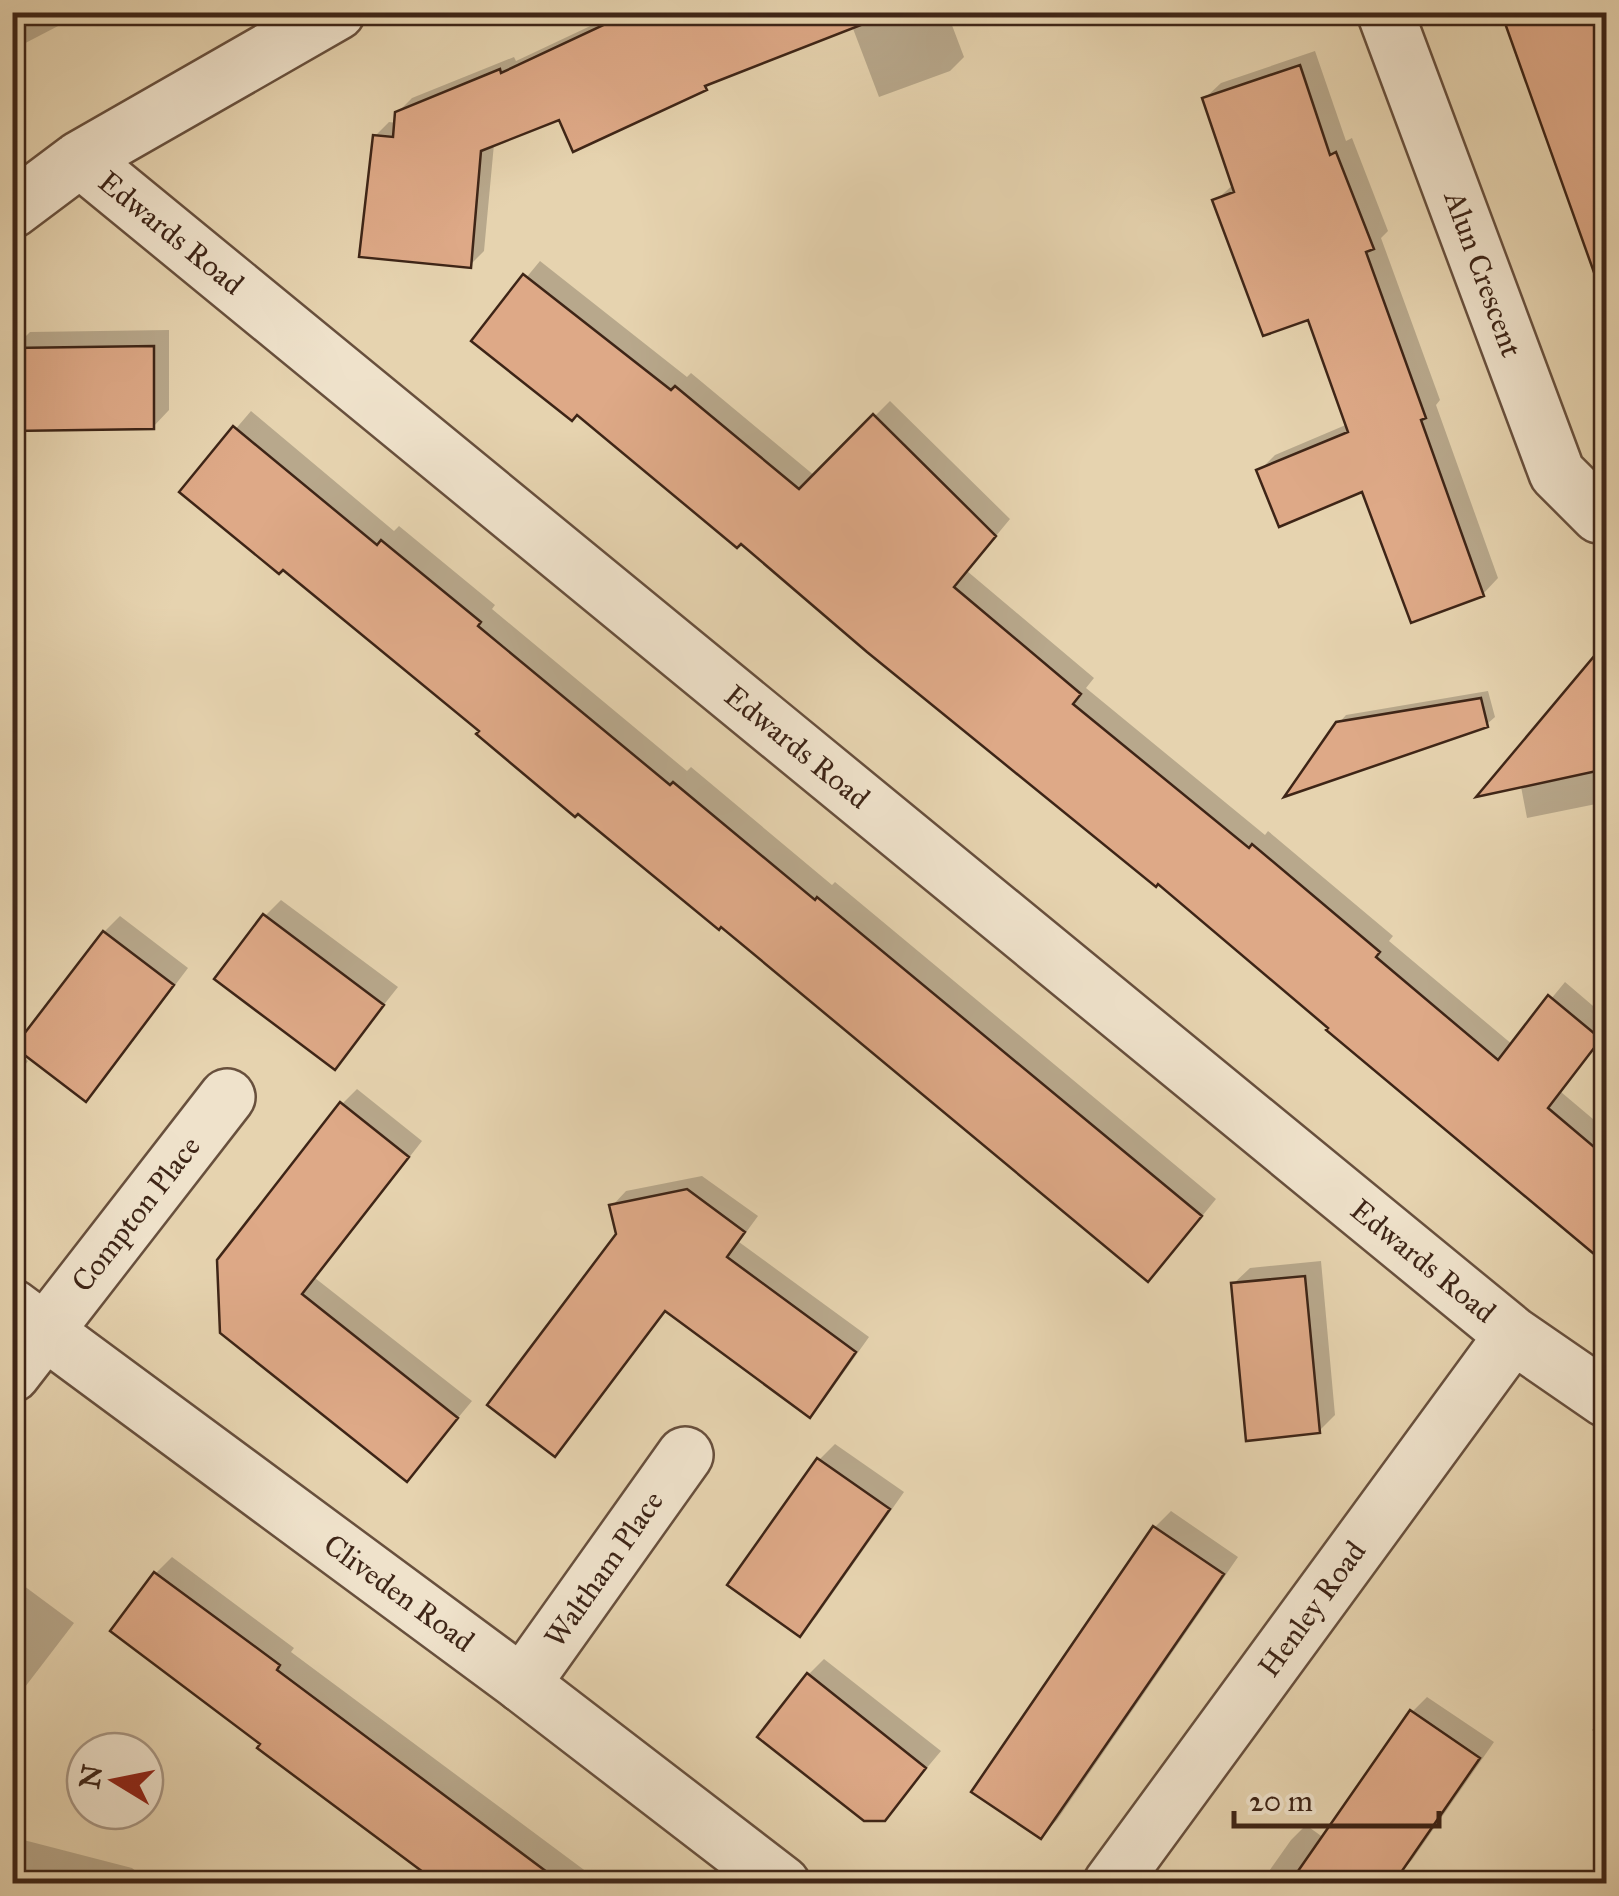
<svg xmlns="http://www.w3.org/2000/svg" width="1619" height="1896" font-family="'IM FELL Great Primer',serif">
<style>
.shadow{fill:#0003}
.building{fill:#dea987;stroke:#3e2517;stroke-width:2.5}
.lines{fill:none;stroke-linecap:round;stroke-linejoin:round}
.minor-casing{stroke:#68503d;stroke-width:60}
.tertiary-casing{stroke:#68503d;stroke-width:60}
.minor{stroke:#efe2cb;stroke-width:55}
.tertiary{stroke:#efe2cb;stroke-width:55}
.labels{text-anchor:middle;stroke-width:9;stroke-linejoin:round;paint-order:stroke}
.street-label{font-size:30px;fill:#3e2517;stroke:#efe2cb}
</style>
<rect width="100%" height="100%" fill="#e6d3af"/>
<filter id="stains"><feTurbulence type="fractalNoise" baseFrequency=".002" numOctaves="4"/><feColorMatrix values="0 0 0 0 .2 0 0 0 0 .09 0 0 0 0 .02 0 0 0 .5 -.17"/></filter>
<radialGradient id="worn" r=".72"><stop offset=".6" stop-color="#630" stop-opacity="0"/><stop offset="1" stop-color="#630" stop-opacity=".3"/></radialGradient>
<path class="shadow" d="M 12,12 L 85,12 L 12,50 Z
M 620,12 L 947,12 L 964,57 L 950,71 L 879,97 L 852,26 L 712,81 L 706,88 L 560,117 L 494,144 L 484,251 L 470,265 L 375,136 L 389,122 L 397,123 L 397,113 L 412,98 L 514,57 L 516,61 Z
M 1503,12 L 1606,12 L 1606,288 L 1592,245 Z
M 1315,51 L 1346,141 L 1352,138 L 1388,231 L 1381,238 L 1440,400 L 1436,405 L 1498,578 L 1483,594 L 1364,488 L 1259,471 L 1275,455 L 1348,424 L 1310,317 L 1215,201 L 1234,184 L 1205,98 L 1221,83 Z
M 540,261 L 687,377 L 691,373 L 815,476 L 890,401 L 1010,519 L 967,571 L 1094,678 L 1086,688 L 1265,835 L 1268,831 L 1393,936 L 1389,941 L 1513,1045 L 1565,982 L 1606,1017 L 1606,1032 L 1561,1092 L 1606,1130 L 1606,1260 L 1158,881 L 741,541 L 577,412 L 474,341 Z
M 169,330 L 169,410 L 153,427 L 13,349 L 30,332 Z
M 251,411 L 394,531 L 399,526 L 495,605 L 492,609 L 687,771 L 691,767 L 832,885 L 835,882 L 1216,1199 L 1164,1263 L 721,924 L 283,567 L 182,492 Z
M 12,461 L 20,466 L 12,476 Z
M 1606,664 L 1606,802 L 1527,818 L 1515,755 L 1592,667 Z
M 1488,691 L 1495,717 L 1487,724 L 1338,724 L 1346,715 Z
M 281,900 L 398,987 L 335,1066 L 265,916 Z
M 120,916 L 188,968 L 102,1082 L 86,1098 L 104,932 Z
M 12,1050 L 28,1061 L 12,1082 Z
M 357,1089 L 422,1141 L 315,1278 L 472,1401 L 407,1479 L 222,1332 L 342,1104 Z
M 702,1176 L 758,1216 L 739,1242 L 869,1337 L 824,1400 L 809,1414 L 667,1310 L 569,1439 L 555,1454 L 618,1235 L 612,1206 L 626,1191 Z
M 1321,1261 L 1335,1415 L 1319,1431 L 1233,1284 L 1250,1268 Z
M 835,1444 L 904,1492 L 816,1617 L 800,1634 L 819,1460 Z
M 1171,1511 L 1238,1557 L 1057,1820 L 1041,1836 L 974,1791 L 1155,1527 Z
M 172,1557 L 294,1648 L 291,1652 L 603,1884 L 445,1884 L 113,1631 L 156,1573 Z
M 12,1577 L 74,1623 L 12,1704 Z
M 824,1659 L 941,1751 L 884,1819 L 808,1675 Z
M 1427,1697 L 1494,1742 L 1412,1860 L 1397,1875 L 1365,1884 L 1260,1884 L 1291,1840 L 1306,1825 L 1324,1838 L 1412,1712 Z
M 1606,1714 L 1606,1744 L 1592,1730 Z
M 12,1837 L 132,1868 L 152,1884 L 12,1884 Z"/>
<path class="building" d="M 631,12 L 883,12 L 884,16 L 705,86 L 707,90 L 573,152 L 559,120 L 481,151 L 471,268 L 359,257 L 373,135 L 393,137 L 395,112 L 500,69 L 501,73 Z
M 1501,12 L 1597,12 L 1606,40 L 1606,291 L 1601,292 Z
M 1300,65 L 1330,155 L 1336,152 L 1374,249 L 1366,252 L 1426,418 L 1421,420 L 1484,596 L 1411,623 L 1362,492 L 1279,527 L 1256,470 L 1348,432 L 1308,320 L 1263,336 L 1212,200 L 1234,192 L 1202,98 Z
M 523,274 L 671,390 L 675,386 L 799,489 L 873,414 L 996,536 L 954,587 L 1081,694 L 1073,704 L 1249,848 L 1252,844 L 1380,952 L 1376,957 L 1498,1060 L 1548,995 L 1601,1039 L 1548,1108 L 1606,1157 L 1606,1264 L 1326,1030 L 1328,1028 L 1158,884 L 1156,887 L 867,652 L 741,544 L 737,548 L 577,415 L 572,421 L 471,341 Z
M 154,346 L 154,429 L 12,431 L 12,348 Z
M 233,426 L 377,545 L 381,540 L 481,622 L 478,626 L 670,785 L 673,782 L 815,900 L 817,897 L 1202,1216 L 1148,1282 L 721,927 L 719,930 L 578,814 L 575,817 L 476,734 L 479,731 L 283,570 L 279,574 L 179,492 Z
M 1606,642 L 1606,769 L 1476,797 Z
M 1481,698 L 1488,727 L 1284,797 L 1336,722 Z
M 263,914 L 384,1005 L 335,1070 L 214,979 Z
M 103,931 L 174,985 L 86,1102 L 14,1047 Z
M 340,1102 L 409,1157 L 302,1294 L 458,1418 L 407,1482 L 220,1333 L 217,1260 Z
M 687,1189 L 745,1232 L 727,1257 L 856,1352 L 810,1418 L 665,1311 L 555,1457 L 487,1405 L 616,1234 L 609,1205 Z
M 1305,1276 L 1320,1433 L 1246,1441 L 1231,1283 Z
M 817,1458 L 890,1509 L 800,1637 L 727,1585 Z
M 1153,1526 L 1224,1574 L 1041,1839 L 971,1792 Z
M 154,1572 L 280,1665 L 277,1670 L 563,1884 L 439,1884 L 257,1748 L 260,1744 L 110,1631 Z
M 807,1673 L 926,1768 L 885,1821 L 864,1821 L 757,1737 Z
M 1410,1710 L 1480,1758 L 1393,1884 L 1289,1884 Z"/>
<g class="lines">
<g class="minor-casing">
<path id="minor" d="M 1385,12 L 1557,473 L 1599,515 L 1606,516
M 80,159 L 1513,1335 L 1606,1399
M 12,210 L 80,159 L 337,12
M 12,1374 L 227,1097
M 522,1684 L 685,1455
M 1111,1884 L 1513,1335"/>
</g>
<g class="tertiary-casing">
<path id="tertiary" d="M 12,1307 L 522,1684 L 782,1884"/>
</g>
<use href="#minor" class="minor"/>
<use href="#tertiary" class="tertiary"/>
</g>
<g class="labels">
<g class="street-label">
<text transform="translate(171 233) rotate(39)" y="10">Edwards Road</text>
<text transform="translate(1483 274) rotate(70)" y="10">Alun Crescent</text>
<text transform="translate(797 747) rotate(39)" y="10">Edwards Road</text>
<text transform="translate(136 1214) rotate(-52)" y="10">Compton Place</text>
<text transform="translate(1423 1261) rotate(39)" y="10">Edwards Road</text>
<text transform="translate(604 1569) rotate(-55)" y="10">Waltham Place</text>
<text transform="translate(399 1593) rotate(36)" y="10">Cliveden Road</text>
<text transform="translate(1312 1609) rotate(-54)" y="10">Henley Road</text>
</g>
</g>
<rect width="1619" height="1896" fill="none" stroke="#e6d3af" stroke-width="50"/>
<rect x="15" y="15" width="1589" height="1866" fill="none" stroke="#3e2517" stroke-width="5"/>
<rect x="25" y="25" width="1569" height="1846" fill="none" stroke="#3e2517" stroke-width="2.5"/>
<g transform="translate(115 1781) rotate(280)"><circle r="48" fill="#efe2cb" stroke="#a89683" stroke-width="2.5"/>
<path d="M0-8L18 38L0 25L-18 38Z" fill="#8f2418"/>
<text y="-15" font-size="28" font-weight="bold" text-anchor="middle" fill="#3e2517">N</text>
</g>
<path d="M1234 1811v15h205v-15" fill="none" stroke="#3e2517" stroke-width="5"/>
<text x="1249" y="1811" font-size="30" fill="#3e2517" stroke="#efe2cb" stroke-width="8" paint-order="stroke">20 m</text>
<rect width="100%" height="100%" filter="url(#stains)"/>
<rect width="100%" height="100%" fill="url(#worn)"/>
</svg>
